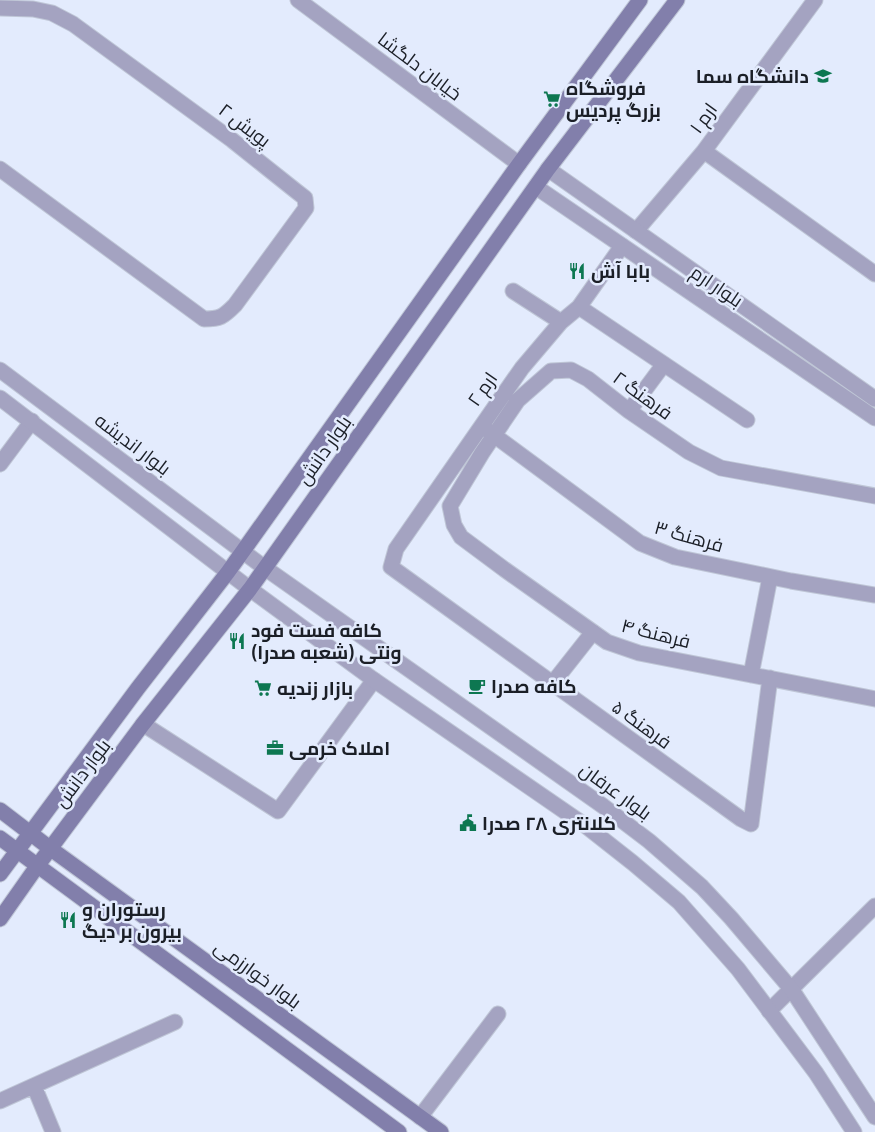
<svg xmlns="http://www.w3.org/2000/svg" width="875" height="1132" font-family="Cabin,Cairo,sans-serif">
<style>
.lines{fill:none;stroke-linecap:round;stroke-linejoin:round}
.minor-casing{stroke:#bfc6d6;stroke-width:17}
.tertiary-casing{stroke:#bfc6d6;stroke-width:17}
.secondary-casing{stroke:#bfc6d6;stroke-width:17}
.minor{stroke:#a4a3c1;stroke-width:15}
.tertiary{stroke:#a4a3c1;stroke-width:15}
.secondary{stroke:#827fab;stroke-width:15}
.labels{text-anchor:middle;stroke-width:5;stroke-linejoin:round;paint-order:stroke}
.street-label{font-size:19px;fill:#1b1f27;stroke:#e3ebfd}
.poi-label{font-size:19px;font-weight:bold;fill:#1b1f27;stroke:#e3ebfd;text-anchor:start}
</style>
<rect width="100%" height="100%" fill="#e3ebfd"/>
<g class="lines">
<g class="minor-casing">
<path id="minor" d="M 0,8 L 33,9 L 52,13 L 73,24 L 232,140 L 296,191 L 305,198 L 306,208 L 235,305 C 223,317 220,319 204,319 L 0,169
M 704,151 L 875,274
M 636,231 L 704,151 L 815,0
M 622,246 L 579,307 L 561,322 L 522,368 L 396,549 L 391,567 L 741,819 L 751,824 L 770,678
M 513,291 L 561,322
M 579,307 L 747,420
M 629,411 L 664,364
M 487,430 L 640,543 L 675,557 L 791,581 L 875,595
M 0,464 L 32,421
M 875,496 L 721,468 L 689,452 L 629,411 L 588,379 L 571,370 L 551,371 L 518,400 L 482,453 L 450,506 L 454,525 L 461,537 L 504,569 L 607,642 L 639,653 L 875,699
M 751,675 L 770,577
M 552,684 L 593,632
M 143,724 L 278,811 L 374,680
M 769,1011 L 875,906
M 34,1086 L 53,1132
M 0,1101 L 175,1022
M 420,1117 L 498,1014"/>
</g>
<g class="tertiary-casing">
<path id="tertiary" d="M 298,0 L 519,164
M 548,169 L 875,399
M 536,187 L 875,418
M 0,370 L 265,568 L 603,806 L 649,841 L 702,887 L 731,918 L 792,990 L 875,1117
M 0,398 L 250,589 L 374,680 L 586,826 L 633,863 L 679,902 L 738,969 L 816,1073 L 854,1132"/>
</g>
<g class="secondary-casing">
<path id="secondary" d="M 0,810 L 51,849 L 441,1132
M 0,838 L 399,1132
M 0,874 L 138,688 L 228,572 L 519,164 L 640,0
M 0,919 L 38,865 L 143,724 L 250,589 L 548,169 L 677,0"/>
</g>
<use href="#minor" class="minor"/>
<use href="#tertiary" class="tertiary"/>
<use href="#secondary" class="secondary"/>
</g>
<defs>
<g id="university-bare" transform="scale(1.35)"><path d="M0-5L7-2L0 1L-7-2ZM-4 1L0 2.5L4 1V4Q0 6-4 4Z" fill="#0d7751" stroke="#e3ebfd" stroke-width="2.5" paint-order="stroke"/></g>
<g id="supermarket-bare" transform="scale(1.35)"><path d="M-6-5.5h2.5l.6 2H6L4.5 2H-2.5L-4.4-4H-6ZM-1.5 3.2a1.3 1.3 0 1 0 .1 0ZM3 3.2a1.3 1.3 0 1 0 .1 0Z" fill="#0d7751" stroke="#e3ebfd" stroke-width="2.5" paint-order="stroke"/></g>
<g id="restaurant-bare" transform="scale(1.35)"><path d="M-5-6h1v4h1v-4h1v4h1v-4h1v5L-1.5 .5V6h-2V.5L-5-1ZM5-6V6H3V1.5H1.5Q1.5-4 5-6Z" fill="#0d7751" stroke="#e3ebfd" stroke-width="2.5" paint-order="stroke"/></g>
<g id="cafe-bare" transform="scale(1.35)"><path d="M-5.5-4.5H6V0H3Q3 3.5 0 3.5H-2.5Q-5.5 3.5-5.5 0ZM3-3.2v2h1.7v-2ZM-6 4.5H4V6H-6Z" fill="#0d7751" stroke="#e3ebfd" stroke-width="2.5" paint-order="stroke"/></g>
<g id="office-bare" transform="scale(1.35)"><path d="M-6-3h4V-5.5h4V-3h4V5H-6ZM-1-4.5V-3h2v-1.5ZM-6 0V1H6V0Z" fill="#0d7751" stroke="#e3ebfd" stroke-width="2.5" paint-order="stroke"/></g>
<g id="civic-bare" transform="scale(1.35)"><path d="M-.6-6.5H3V-4.5H.6V-3L4-1V1h2V6H-6V1h2V-1L-.6-3ZM-1.2 2.5V6h2.4V2.5Z" fill="#0d7751" stroke="#e3ebfd" stroke-width="2.5" paint-order="stroke"/></g>
</defs>
<g fill-rule="evenodd">
<use href="#university-bare" x="823" y="76"/>
<use href="#supermarket-bare" x="552" y="99"/>
<use href="#restaurant-bare" x="577" y="271"/>
<use href="#restaurant-bare" x="237" y="641"/>
<use href="#cafe-bare" x="477" y="686"/>
<use href="#supermarket-bare" x="263" y="688"/>
<use href="#office-bare" x="275" y="748"/>
<use href="#civic-bare" x="468" y="823"/>
<use href="#restaurant-bare" x="68" y="920"/>
</g>
<g class="labels">
<g class="street-label">
<text transform="translate(420 66) rotate(37)" y="7">خیابان دلگشا</text>
<text transform="translate(703 118) rotate(-54)" y="7">ارم ۱</text>
<text transform="translate(245 125) rotate(37)" y="7">پویش ۲</text>
<text transform="translate(717 286) rotate(34)" y="7">بلوار ارم</text>
<text transform="translate(482 389) rotate(-55)" y="7">ارم ۲</text>
<text transform="translate(643 395) rotate(36)" y="7">فرهنگ ۲</text>
<text transform="translate(133 444) rotate(37)" y="7">بلوار اندیشه</text>
<text transform="translate(324 450) rotate(-55)" y="7">بلوار دانش</text>
<text transform="translate(689 536) rotate(16)" y="7">فرهنگ ۳</text>
<text transform="translate(656 633) rotate(14)" y="7">فرهنگ ۴</text>
<text transform="translate(642 724) rotate(36)" y="7">فرهنگ ۵</text>
<text transform="translate(82 773) rotate(-53)" y="7">بلوار دانش</text>
<text transform="translate(616 791) rotate(36)" y="7">بلوار عرفان</text>
<text transform="translate(258 974) rotate(36)" y="7">بلوار خوارزمی</text>
</g>
<g class="poi-label">
<text x="809" y="83" text-anchor="end">دانشگاه سما</text>
<text x="566" y="95">فروشگاه<tspan x="566" dy="22">بزرگ پردیس</tspan></text>
<text x="591" y="278">بابا آش</text>
<text x="251" y="637">کافه فست فود<tspan x="251" dy="22">ونتی (شعبه صدرا)</tspan></text>
<text x="491" y="693">کافه صدرا</text>
<text x="277" y="695">بازار زندیه</text>
<text x="289" y="755">املاک خرمی</text>
<text x="482" y="830">کلانتری ۲۸ صدرا</text>
<text x="82" y="916">رستوران و<tspan x="82" dy="22">بیرون بر دیگ</tspan></text>
</g>
</g>
</svg>
